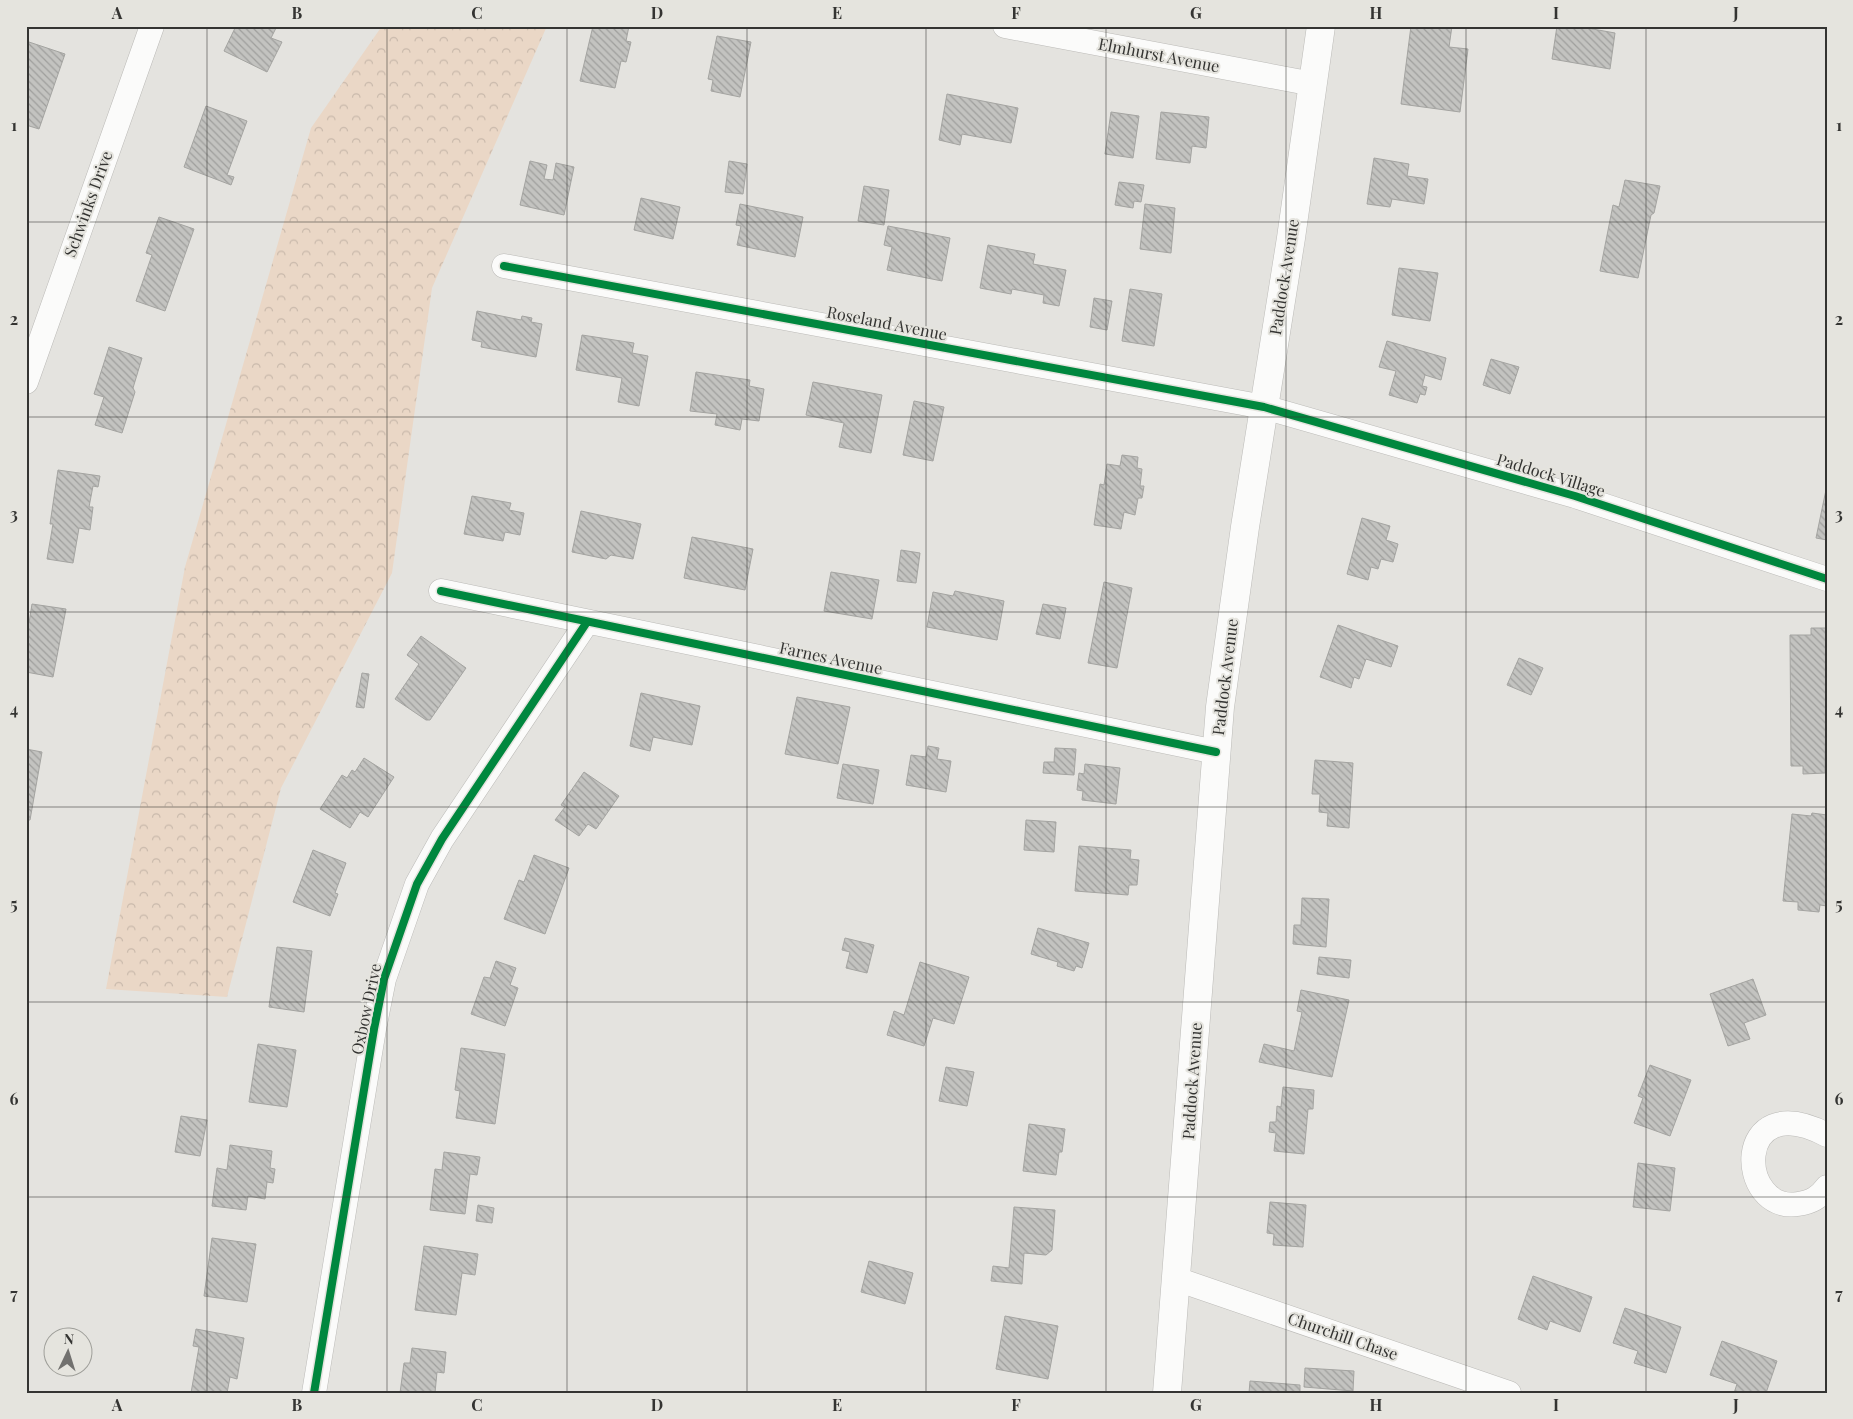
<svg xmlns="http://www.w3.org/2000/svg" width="1853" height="1419" font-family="'Playfair Display',serif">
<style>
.forest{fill:url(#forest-crowns)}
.building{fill:url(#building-back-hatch);stroke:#a4a4a1}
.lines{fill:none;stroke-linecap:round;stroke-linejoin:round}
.street-casing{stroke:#bbbab7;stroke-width:25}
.secondary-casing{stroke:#bbbab7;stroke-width:29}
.street{stroke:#fbfbfa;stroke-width:24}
.secondary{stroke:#fbfbfa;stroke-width:28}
.cycleway-casing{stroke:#e5e4de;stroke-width:11}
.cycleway{stroke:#00873e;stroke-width:8}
.grid{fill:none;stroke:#343432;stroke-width:1;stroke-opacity:0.55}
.labels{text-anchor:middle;stroke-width:4;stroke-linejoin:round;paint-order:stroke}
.street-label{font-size:16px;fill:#343432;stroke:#e5e4de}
.neatline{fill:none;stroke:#343432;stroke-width:2}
.grid-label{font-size:16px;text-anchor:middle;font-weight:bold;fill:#343432}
</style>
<defs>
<pattern id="forest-crowns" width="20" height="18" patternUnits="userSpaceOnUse" patternTransform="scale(1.25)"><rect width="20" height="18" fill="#ead7c6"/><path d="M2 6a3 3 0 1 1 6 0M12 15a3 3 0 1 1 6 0" fill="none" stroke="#c9b9ab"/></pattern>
<pattern id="building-back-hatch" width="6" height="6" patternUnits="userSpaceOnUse" patternTransform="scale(1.25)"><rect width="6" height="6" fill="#c3c3c0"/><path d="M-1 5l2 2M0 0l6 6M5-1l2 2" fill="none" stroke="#9f9f9d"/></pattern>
</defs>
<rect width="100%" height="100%" fill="#e4e3df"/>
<path class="forest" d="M 382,26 L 547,26 L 432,288 L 392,573 L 281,788 L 227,997 L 106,989 L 185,567 L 311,128 Z"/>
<path class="building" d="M 236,26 L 277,26 L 271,38 L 282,42 L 267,72 L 224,51 Z
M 593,26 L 629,26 L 626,41 L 631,42 L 626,62 L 621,61 L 615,88 L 580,81 Z
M 1411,26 L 1452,26 L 1449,47 L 1468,49 L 1460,112 L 1401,104 Z
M 1557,26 L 1576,26 L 1615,33 L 1610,69 L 1552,59 Z
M 717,36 L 751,42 L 740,97 L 711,91 L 713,80 L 708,79 Z
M 29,42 L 65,54 L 39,129 L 26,125 L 26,51 Z
M 947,94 L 1018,108 L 1011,143 L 962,134 L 960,145 L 939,140 Z
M 206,106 L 247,121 L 227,175 L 234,177 L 231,185 L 184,167 Z
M 1111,112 L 1139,116 L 1133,158 L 1105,154 Z
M 1161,112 L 1209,117 L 1206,148 L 1192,146 L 1190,163 L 1156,159 Z
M 1374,158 L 1409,164 L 1407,176 L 1428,179 L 1424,204 L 1392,199 L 1390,207 L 1367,204 Z
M 530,161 L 547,165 L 544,179 L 553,180 L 556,163 L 574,167 L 564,215 L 520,205 Z
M 729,161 L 747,164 L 743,194 L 725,192 Z
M 1625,180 L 1660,186 L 1654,213 L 1651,215 L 1638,278 L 1600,271 L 1613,205 L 1619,207 Z
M 1119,182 L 1144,185 L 1141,202 L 1134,201 L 1133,208 L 1115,205 Z
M 864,186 L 889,190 L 884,225 L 858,221 Z
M 641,198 L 680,207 L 673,239 L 634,230 Z
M 740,204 L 803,217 L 795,257 L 737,245 L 741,226 L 736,225 Z
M 1145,204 L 1175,208 L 1171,253 L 1140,249 Z
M 159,217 L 194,229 L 165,311 L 136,301 L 152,255 L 146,253 Z
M 888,226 L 950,238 L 942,281 L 887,270 L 892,247 L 884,245 Z
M 988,245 L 1035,254 L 1033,264 L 1066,270 L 1059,306 L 1043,303 L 1044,295 L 1012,289 L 1011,294 L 980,288 Z
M 1399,268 L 1438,273 L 1430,321 L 1392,315 Z
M 1130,289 L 1162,294 L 1154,346 L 1122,341 Z
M 1094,298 L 1112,301 L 1107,330 L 1090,327 Z
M 477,311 L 521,320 L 522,316 L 532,318 L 531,322 L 542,324 L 536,357 L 481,347 L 482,342 L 472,340 Z
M 582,335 L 634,343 L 632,353 L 648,356 L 639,406 L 618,402 L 622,378 L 576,370 Z
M 1387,341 L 1446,358 L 1441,380 L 1425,375 L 1422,386 L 1427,387 L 1425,395 L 1420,394 L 1417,403 L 1389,395 L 1396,371 L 1379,367 Z
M 109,347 L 142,358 L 133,388 L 135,392 L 122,433 L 95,425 L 104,397 L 94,394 Z
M 1491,359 L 1519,367 L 1510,394 L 1483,385 Z
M 696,372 L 750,380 L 749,386 L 764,389 L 759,421 L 742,419 L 740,430 L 715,425 L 717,414 L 690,411 Z
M 813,382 L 882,395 L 871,453 L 839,447 L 844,423 L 806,415 Z
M 914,401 L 944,407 L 933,461 L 903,455 Z
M 1122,455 L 1138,457 L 1137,468 L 1142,469 L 1140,486 L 1144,486 L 1142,498 L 1138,498 L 1135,515 L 1124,512 L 1121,529 L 1094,525 L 1100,484 L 1104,485 L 1107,464 L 1120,466 Z
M 58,470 L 100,476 L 98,487 L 93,486 L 89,507 L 93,507 L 90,530 L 79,528 L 73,563 L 47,559 L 53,524 L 50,524 Z
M 1827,485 L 1827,540 L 1816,538 Z
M 472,496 L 511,503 L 509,510 L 524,513 L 520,535 L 505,532 L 503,541 L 464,534 Z
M 581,511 L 641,524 L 633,559 L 611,555 L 606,559 L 572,552 Z
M 1362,518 L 1390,526 L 1386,540 L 1398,544 L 1393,562 L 1381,559 L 1378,569 L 1371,567 L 1368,580 L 1347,574 Z
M 692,537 L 753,549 L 745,590 L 684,578 Z
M 901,550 L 920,553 L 916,583 L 897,581 Z
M 831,572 L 879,580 L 872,619 L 824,611 Z
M 1104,582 L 1132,588 L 1117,668 L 1088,663 Z
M 955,591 L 1004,601 L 997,640 L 927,627 L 933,592 L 953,596 Z
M 32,604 L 66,609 L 53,677 L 26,672 L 29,643 L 26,643 L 26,624 L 29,623 Z
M 1043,604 L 1066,608 L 1060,639 L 1036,634 Z
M 1338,625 L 1398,646 L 1391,667 L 1366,659 L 1359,679 L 1354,677 L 1351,688 L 1320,677 Z
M 1811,628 L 1827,628 L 1825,773 L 1803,774 L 1803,766 L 1791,766 L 1790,635 L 1811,635 Z
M 421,636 L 466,668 L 430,720 L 426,720 L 395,699 L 419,664 L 407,655 Z
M 1519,658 L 1543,668 L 1531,695 L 1507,685 Z
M 362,673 L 369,674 L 364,708 L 356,707 Z
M 641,693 L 700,706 L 692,745 L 653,737 L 650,751 L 630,746 Z
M 797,697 L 850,707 L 838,764 L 785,754 Z
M 928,746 L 939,748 L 937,759 L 951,761 L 946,792 L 906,785 L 911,755 L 926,757 Z
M 1055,748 L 1076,749 L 1074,775 L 1043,773 L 1044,762 L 1054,762 Z
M 26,749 L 42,752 L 30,820 L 26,820 Z
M 364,758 L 394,777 L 368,817 L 360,812 L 350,828 L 320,809 L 342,775 L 347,778 L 352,770 L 355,772 Z
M 1315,760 L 1353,763 L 1349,828 L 1327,826 L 1328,813 L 1319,812 L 1320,794 L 1312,794 Z
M 843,764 L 879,770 L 873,804 L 837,798 Z
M 1085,764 L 1120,768 L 1116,804 L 1082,800 L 1083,791 L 1077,790 L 1079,773 L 1084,774 Z
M 584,772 L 619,796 L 596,829 L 588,824 L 579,836 L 555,820 L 565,807 L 561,805 Z
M 1812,813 L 1827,815 L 1827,906 L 1820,905 L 1819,912 L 1798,910 L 1798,902 L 1783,901 L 1792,814 L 1811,816 Z
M 1026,820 L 1056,822 L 1054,852 L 1024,850 Z
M 1079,846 L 1131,850 L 1130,859 L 1139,860 L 1137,885 L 1129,885 L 1128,895 L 1075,891 Z
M 313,850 L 346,863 L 335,893 L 338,894 L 330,916 L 293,902 Z
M 534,855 L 569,868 L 545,934 L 504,919 L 519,880 L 524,882 Z
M 1302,898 L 1329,899 L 1326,947 L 1293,944 L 1294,925 L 1301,925 Z
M 1038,928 L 1089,943 L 1082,968 L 1076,966 L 1074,971 L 1057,966 L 1058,962 L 1031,954 Z
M 845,938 L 874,945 L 867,973 L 846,968 L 850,952 L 842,950 Z
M 277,947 L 312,951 L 304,1012 L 269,1007 Z
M 1319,957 L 1351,960 L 1349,978 L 1317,974 Z
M 496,961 L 516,968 L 510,985 L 518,988 L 505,1026 L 471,1014 L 484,977 L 490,978 Z
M 920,962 L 969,977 L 954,1024 L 933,1018 L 924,1046 L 887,1035 L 894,1011 L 904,1015 Z
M 1753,979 L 1766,1015 L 1744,1023 L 1750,1039 L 1728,1046 L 1710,994 Z
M 1301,990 L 1349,1000 L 1332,1077 L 1259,1062 L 1264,1044 L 1294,1051 L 1302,1012 L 1297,1011 Z
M 258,1044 L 296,1050 L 287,1107 L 249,1102 Z
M 461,1048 L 505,1054 L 495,1124 L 456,1118 L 460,1091 L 455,1090 Z
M 1650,1065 L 1691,1080 L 1670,1136 L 1634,1123 L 1643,1098 L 1638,1096 Z
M 946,1067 L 974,1072 L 967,1106 L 939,1101 Z
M 1283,1087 L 1314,1090 L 1313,1109 L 1308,1109 L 1304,1154 L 1274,1151 L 1276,1133 L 1269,1132 L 1270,1122 L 1276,1122 L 1277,1106 L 1281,1107 Z
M 181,1116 L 207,1120 L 200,1156 L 175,1152 Z
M 1029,1124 L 1065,1129 L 1062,1152 L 1059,1152 L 1056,1175 L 1023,1171 Z
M 230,1145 L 272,1151 L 270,1168 L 275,1169 L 273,1183 L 267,1182 L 265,1199 L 248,1196 L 246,1210 L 212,1206 L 217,1168 L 227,1170 Z
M 444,1152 L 480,1157 L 477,1175 L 470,1174 L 465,1214 L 430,1210 L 435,1169 L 442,1170 Z
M 1638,1163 L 1675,1168 L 1670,1211 L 1633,1207 Z
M 1270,1202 L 1306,1205 L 1303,1247 L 1273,1245 L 1274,1234 L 1267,1233 Z
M 478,1205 L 494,1208 L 492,1223 L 476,1221 Z
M 1014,1207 L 1055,1210 L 1052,1250 L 1046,1255 L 1024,1253 L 1022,1284 L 991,1281 L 993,1266 L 1009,1268 Z
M 212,1238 L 256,1244 L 247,1302 L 204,1296 Z
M 424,1246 L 478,1254 L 475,1275 L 462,1273 L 456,1315 L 415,1310 Z
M 869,1261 L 913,1273 L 905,1304 L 861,1292 Z
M 1533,1276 L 1592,1297 L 1580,1332 L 1550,1321 L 1547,1330 L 1518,1319 Z
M 1625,1308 L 1681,1327 L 1666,1373 L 1634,1363 L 1638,1351 L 1613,1343 Z
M 1005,1316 L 1058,1326 L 1048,1379 L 996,1369 Z
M 196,1329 L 244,1338 L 237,1379 L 230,1377 L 227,1393 L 191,1393 L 199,1347 L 193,1346 Z
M 1722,1341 L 1777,1361 L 1766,1393 L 1734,1393 L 1737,1384 L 1710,1375 Z
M 412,1348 L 446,1352 L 444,1373 L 437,1372 L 435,1393 L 400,1393 L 404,1363 L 410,1363 Z
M 1305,1368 L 1354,1371 L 1353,1391 L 1304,1387 Z
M 1250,1381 L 1300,1385 L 1300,1393 L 1249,1393 Z"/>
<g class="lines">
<g class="street-casing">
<path id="street" d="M 1005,26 L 1313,84
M 504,266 L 1264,407 L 1575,496 L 1827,579
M 26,382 L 152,26
M 441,591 L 1216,752
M 1827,1135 C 1731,1085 1737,1214 1798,1204 C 1811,1202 1819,1198 1827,1187
M 1176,1279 L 1509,1393
M 314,1393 L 374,1029 L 384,979 L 417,884 L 442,839 L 587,622"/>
</g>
<g class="secondary-casing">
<path id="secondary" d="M 1167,1393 L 1220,707 L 1245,527 L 1291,238 L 1321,26"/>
</g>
<use href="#street" class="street"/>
<use href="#secondary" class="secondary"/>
<g class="cycleway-casing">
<path id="cycleway" d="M 504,266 L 1264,407 L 1575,496 L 1827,579
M 441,591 L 1216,752
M 314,1393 L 374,1029 L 384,979 L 417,884 L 442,839 L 587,622"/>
</g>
<use href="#cycleway" class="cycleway"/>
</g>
<path class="grid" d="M 207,26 L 207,1393M 387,26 L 387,1393M 567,26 L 567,1393M 747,26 L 747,1393M 926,26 L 926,1393M 1106,26 L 1106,1393M 1286,26 L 1286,1393M 1466,26 L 1466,1393M 1646,26 L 1646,1393M 26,222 L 1827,222M 26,417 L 1827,417M 26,612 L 1827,612M 26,807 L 1827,807M 26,1002 L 1827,1002M 26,1197 L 1827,1197"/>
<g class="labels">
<g class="street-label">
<text transform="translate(1159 55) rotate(11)" y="6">Elmhurst Avenue</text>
<text transform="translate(88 204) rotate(-70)" y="6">Schwinks Drive</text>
<text transform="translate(1284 277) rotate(-81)" y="6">Paddock Avenue</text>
<text transform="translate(887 323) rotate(11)" y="6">Roseland Avenue</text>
<text transform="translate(1551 475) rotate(17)" y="6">Paddock Village</text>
<text transform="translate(831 658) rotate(12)" y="6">Farnes Avenue</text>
<text transform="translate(1225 677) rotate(-83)" y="6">Paddock Avenue</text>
<text transform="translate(366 1009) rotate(-78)" y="6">Oxbow Drive</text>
<text transform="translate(1192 1081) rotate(-86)" y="6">Paddock Avenue</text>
<text transform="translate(1343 1336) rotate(19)" y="6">Churchill Chase</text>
</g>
</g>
<rect width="1853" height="1419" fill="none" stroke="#e5e4de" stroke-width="55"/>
<g transform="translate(68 1352) rotate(4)"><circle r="24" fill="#e5e4de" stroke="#9e9e99"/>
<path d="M0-4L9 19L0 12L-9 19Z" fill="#72716f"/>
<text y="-8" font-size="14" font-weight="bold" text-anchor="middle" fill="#343432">N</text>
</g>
<rect x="28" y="28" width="1798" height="1364" class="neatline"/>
<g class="grid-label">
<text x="117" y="19">A</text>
<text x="297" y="19">B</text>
<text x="477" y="19">C</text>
<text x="657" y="19">D</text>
<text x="837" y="19">E</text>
<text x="1016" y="19">F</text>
<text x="1196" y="19">G</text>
<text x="1376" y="19">H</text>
<text x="1556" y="19">I</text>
<text x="1736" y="19">J</text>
<text x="14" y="131">1</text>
<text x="1839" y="131">1</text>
<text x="14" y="325">2</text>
<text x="1839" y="325">2</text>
<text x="14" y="520">3</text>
<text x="1839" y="520">3</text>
<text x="14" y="715">4</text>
<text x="1839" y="715">4</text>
<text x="14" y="910">5</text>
<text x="1839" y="910">5</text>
<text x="14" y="1105">6</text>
<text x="1839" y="1105">6</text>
<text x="14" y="1300">7</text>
<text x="1839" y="1300">7</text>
<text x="117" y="1411">A</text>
<text x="297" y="1411">B</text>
<text x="477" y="1411">C</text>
<text x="657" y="1411">D</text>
<text x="837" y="1411">E</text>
<text x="1016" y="1411">F</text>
<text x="1196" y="1411">G</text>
<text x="1376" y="1411">H</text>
<text x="1556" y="1411">I</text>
<text x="1736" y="1411">J</text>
</g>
</svg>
